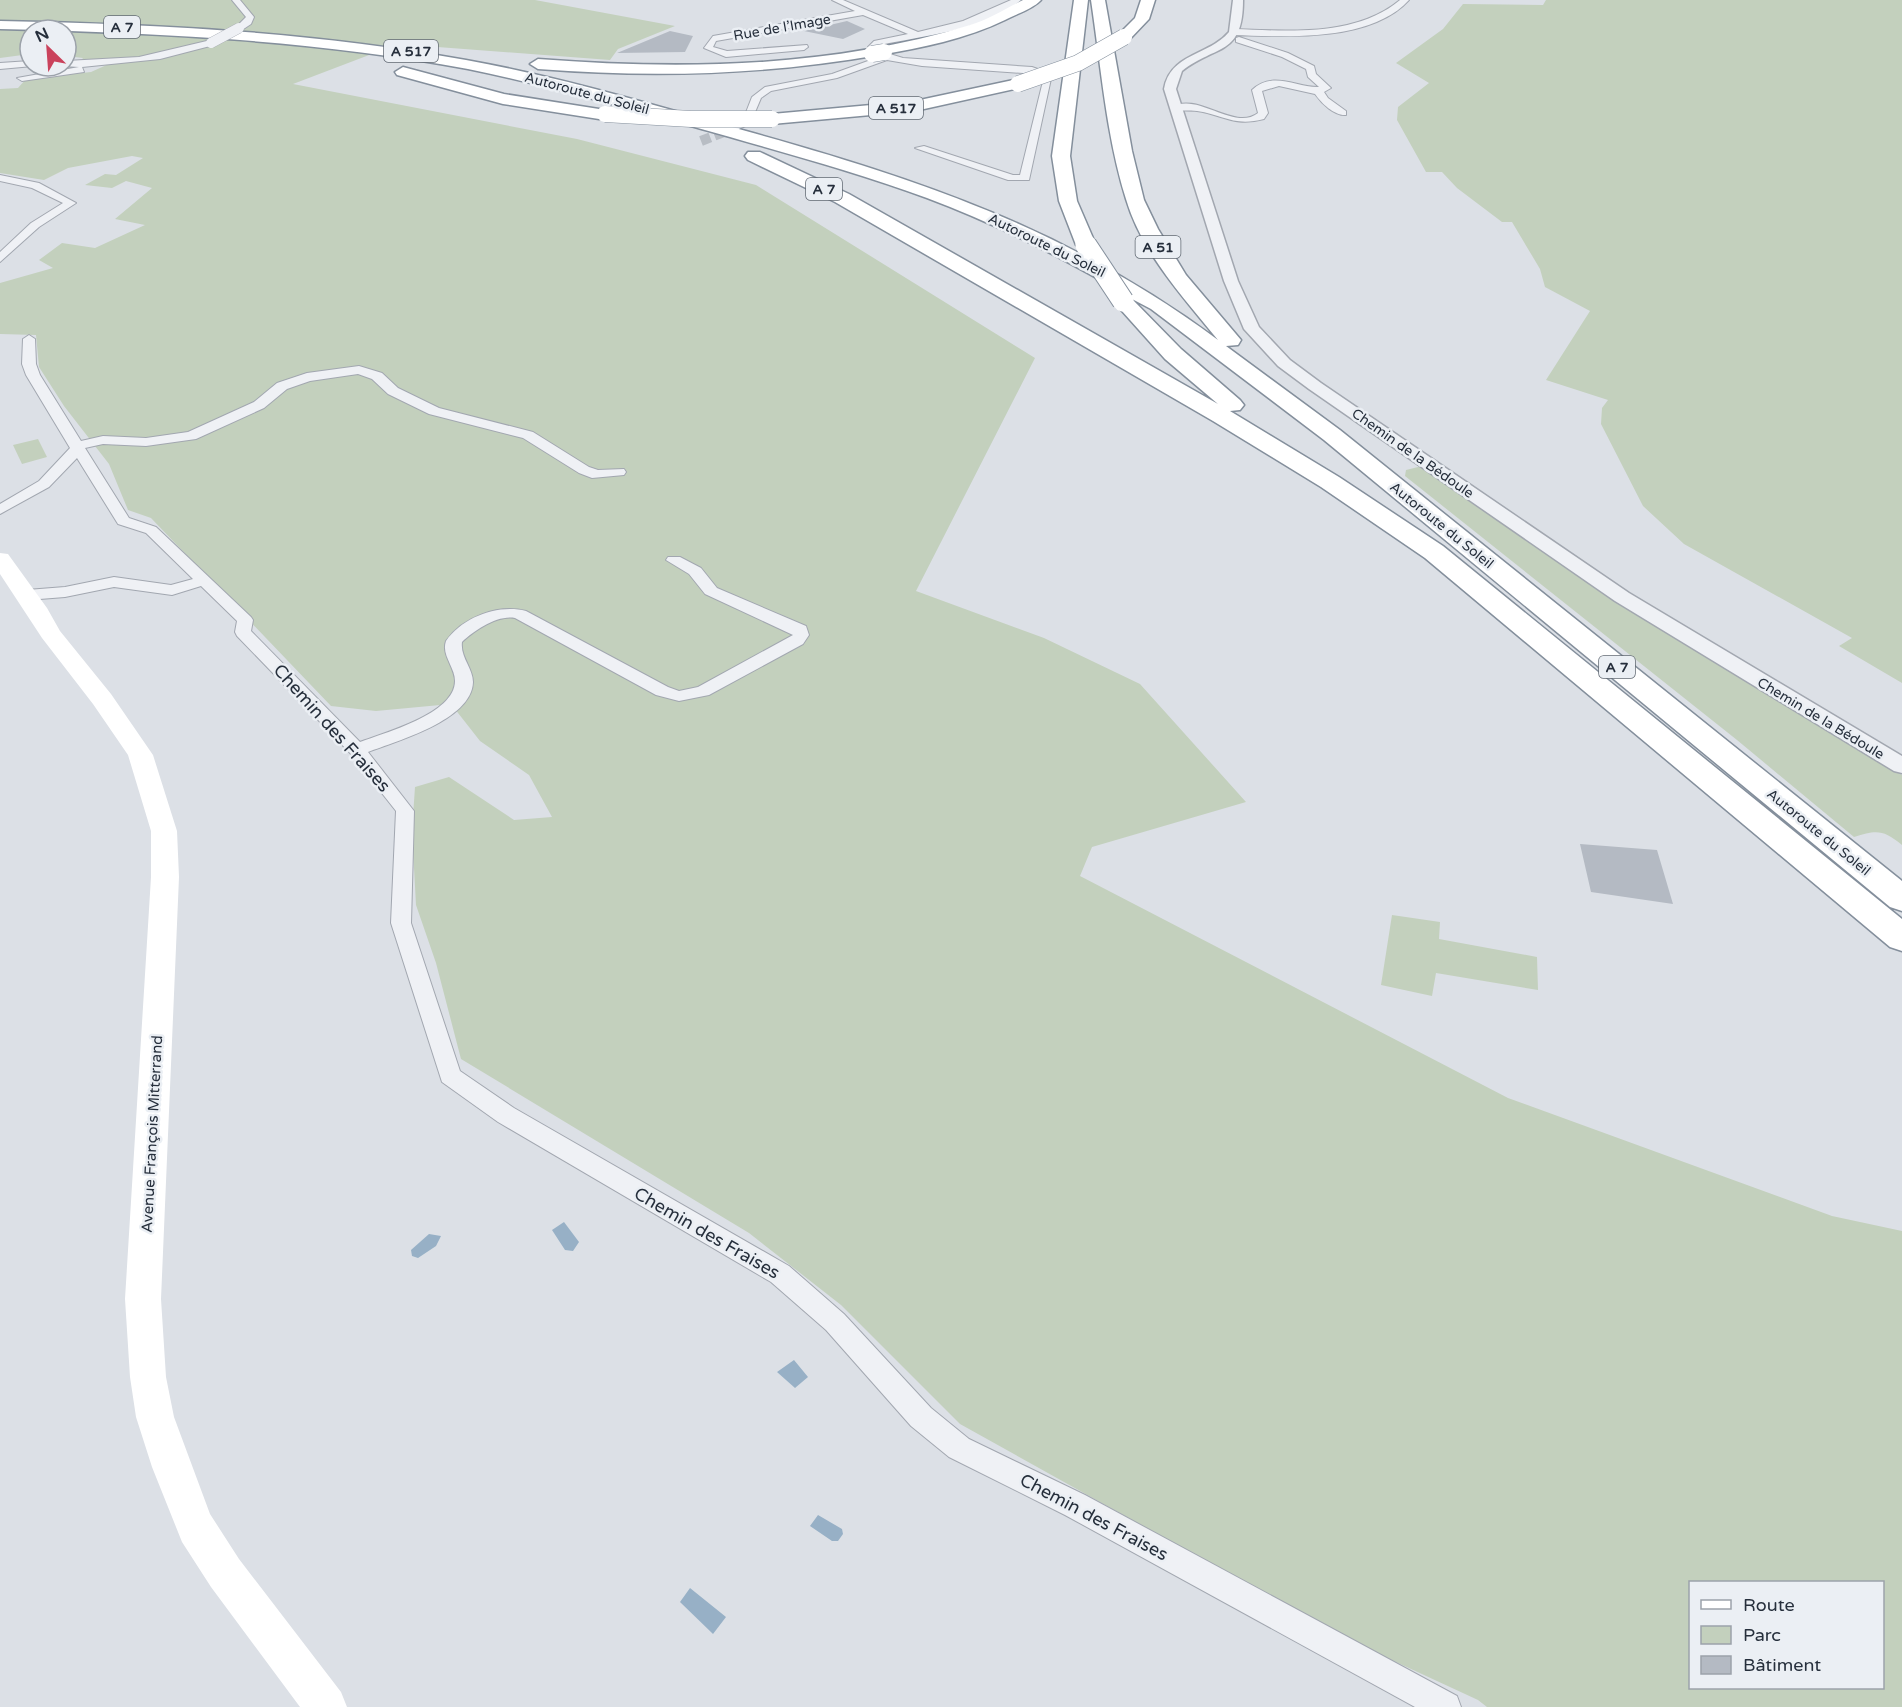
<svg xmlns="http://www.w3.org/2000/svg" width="1902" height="1707" font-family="'Varela Round',sans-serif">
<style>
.green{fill:#c3d0bd;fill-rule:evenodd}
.water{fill:#97b0c6}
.building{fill:#b4bac3}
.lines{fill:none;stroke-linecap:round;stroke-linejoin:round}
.minor-tunnel{stroke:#b8bdc4;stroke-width:10;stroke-dasharray:10 4.5;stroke-linecap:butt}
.minor-casing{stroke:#a2a7b0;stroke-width:2}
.tertiary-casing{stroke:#a2a7b0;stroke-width:3}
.motorway-casing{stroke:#848f9c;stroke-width:3}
.minor{fill:#eff1f5;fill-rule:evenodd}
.tertiary{fill:#eff1f5;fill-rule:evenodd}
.secondary{fill:#fff;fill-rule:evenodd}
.motorway{fill:#fff;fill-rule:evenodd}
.minor-bridge-casing{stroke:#a2a7b0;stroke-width:11;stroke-linecap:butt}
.motorway-bridge-far1-casing{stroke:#848f9c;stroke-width:17;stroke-linecap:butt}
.motorway-bridge-casing{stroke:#848f9c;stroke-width:23;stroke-linecap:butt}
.minor-bridge{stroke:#eff1f5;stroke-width:10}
.motorway-bridge-far1{stroke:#fff;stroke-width:16}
.motorway-bridge{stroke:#fff;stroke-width:21}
.labels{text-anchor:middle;stroke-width:5;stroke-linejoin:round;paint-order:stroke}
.shield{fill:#ebeff4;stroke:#616973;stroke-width:1.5}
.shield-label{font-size:14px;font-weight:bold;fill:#262f3c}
.far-street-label{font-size:14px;fill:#262f3c;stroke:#ebeff4}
.street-label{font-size:15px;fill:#262f3c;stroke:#ebeff4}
.near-street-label{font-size:18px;fill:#262f3c;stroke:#ebeff4}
</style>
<rect width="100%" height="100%" fill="#dce0e6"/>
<path class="green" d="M 0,0 L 535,0 L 675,26 L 618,49 L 610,60 L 398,44 L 293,84 L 577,139 L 756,185 L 1035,358 L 916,591 L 1044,638 L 1140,684 L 1246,802 L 1092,847 L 1080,876 L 1508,1098 L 1832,1216 L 1902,1231 L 1902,1707 L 1487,1707 L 1478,1700 L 1344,1638 L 960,1424 L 841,1305 L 749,1233 L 461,1059 L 436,963 L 416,905 L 412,831 L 415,787 L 449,777 L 514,820 L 552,817 L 529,775 L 480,741 L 451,704 L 376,711 L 331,706 L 151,518 L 128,510 L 109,464 L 64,406 L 39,367 L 36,335 L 0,334 L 0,283 L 53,268 L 39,260 L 62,243 L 95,248 L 145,225 L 115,219 L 152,188 L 126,181 L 112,188 L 85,185 L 105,174 L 116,175 L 143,158 L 132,156 L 68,168 L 44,180 L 0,173 L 0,89 L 18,88 L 26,79 L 91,72 L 111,63 L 79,63 L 83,58 L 66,56 L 66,30 L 30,30 L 30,54 L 0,58 ZM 1690,1582 L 1882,1582 L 1882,1688 L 1690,1688 Z
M 1546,0 L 1902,0 L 1902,683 L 1839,646 L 1852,638 L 1684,544 L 1643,506 L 1601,424 L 1602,408 L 1608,400 L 1546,380 L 1590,311 L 1545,287 L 1540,269 L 1512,222 L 1502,222 L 1457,188 L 1442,172 L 1426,172 L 1397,120 L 1398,107 L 1429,83 L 1396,63 L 1443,29 L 1463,4 L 1543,5 Z
M 38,439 L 47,457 L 22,464 L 13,445 Z
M 1422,466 L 1704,655 L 1902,775 L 1902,845 C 1883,829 1876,830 1854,837 L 1737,740 L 1405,476 L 1406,470 Z
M 1392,915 L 1440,922 L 1439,939 L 1537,957 L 1538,990 L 1436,973 L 1432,996 L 1381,985 Z"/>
<path class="water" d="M 564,1222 L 579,1242 L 573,1251 L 565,1250 L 552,1230 Z
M 429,1234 L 441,1236 L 436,1246 L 418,1258 L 412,1256 L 411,1250 Z
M 794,1360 L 808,1377 L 795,1388 L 777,1372 Z
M 818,1515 L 842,1529 L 843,1534 L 838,1541 L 832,1541 L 810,1526 Z
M 690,1588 L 726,1617 L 713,1634 L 680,1602 Z"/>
<path class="building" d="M 847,21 L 865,29 L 843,39 L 804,31 Z
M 670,31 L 693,36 L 685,52 L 617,53 Z
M 1580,844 L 1657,850 L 1673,904 L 1591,892 Z"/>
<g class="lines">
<path class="minor-tunnel" d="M 701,141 L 734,128"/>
<g class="minor-casing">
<path id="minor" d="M 232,0 L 240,0 L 254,17 L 251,24 L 242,30 L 235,28 L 246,17 Z
M 832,0 L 843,0 L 918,32 L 963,21 L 1011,0 L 1021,0 C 987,30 922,36 880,45 L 873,54 L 868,47 L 874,41 L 908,34 L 863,15 L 716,41 L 713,47 L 727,51 L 807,45 L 808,47 L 804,50 L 726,57 L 704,48 L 713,36 L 855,11 Z
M 1400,0 L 1409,0 C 1371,42 1286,37 1234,35 L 1230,32 L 1234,29 C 1288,31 1356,37 1400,0 Z
M 1239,37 L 1288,53 L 1314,66 L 1316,74 L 1331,88 L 1324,92 L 1328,98 L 1346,111 L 1346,115 C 1335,116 1322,104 1315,94 L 1279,86 L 1262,91 L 1268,113 L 1264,119 C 1234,127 1224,115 1197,111 C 1189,110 1181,111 1173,110 L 1171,108 C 1196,90 1234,132 1258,113 L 1252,90 C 1273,70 1297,88 1319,87 L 1308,77 L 1306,69 L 1282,57 L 1236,42 L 1236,38 Z
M 211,40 L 215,43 L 214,45 L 160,59 L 82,67 L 84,72 L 22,81 L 17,78 L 79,67 L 63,66 L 66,66 L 66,61 L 139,57 Z
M 880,51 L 903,58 L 1032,67 L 1052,74 L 1029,180 L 1008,180 L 915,148 L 924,146 L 1013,175 L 1020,175 L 1044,77 L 1037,74 L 922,66 L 887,60 L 837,78 L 771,91 L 761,98 L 750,124 L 734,131 L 729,128 L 743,120 L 752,97 L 765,87 L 832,74 L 879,57 L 876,54 Z
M 30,61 L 30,66 L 33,66 L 0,69 L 0,63 Z
M 0,175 L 39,183 L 76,203 L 39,227 L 0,262 L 0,252 L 31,223 L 63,203 L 32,188 L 0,181 Z
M 29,335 L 35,339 L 36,364 L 40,375 L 81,441 L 103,436 L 146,438 L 188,432 L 254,402 L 277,383 L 307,373 L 359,366 L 382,373 L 398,388 L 439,408 L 533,432 L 589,467 L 598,470 L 624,469 L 626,472 L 624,475 L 592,478 L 579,473 L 523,438 L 429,414 L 388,394 L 372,379 L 358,374 L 310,381 L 287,389 L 264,408 L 196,439 L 146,446 L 103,444 L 85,448 L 129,518 L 156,527 L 251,617 L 253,620 L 251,631 L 360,742 C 384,733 455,714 455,681 C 455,667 441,655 446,641 C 463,617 498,604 526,611 L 668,687 L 679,691 L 698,687 L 793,635 L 705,594 L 689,574 L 666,560 L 668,557 L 680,557 L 701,568 L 717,588 L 806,626 L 809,635 L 803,644 L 709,695 L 679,701 L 656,695 L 515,618 C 497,615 475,630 462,642 C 460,657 473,668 473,682 C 472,720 397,741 368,752 L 414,811 L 411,923 L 460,1071 L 514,1108 L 789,1266 L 844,1314 L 931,1408 L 969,1439 L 1085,1495 L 1457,1696 L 1461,1707 L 1415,1707 L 1065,1515 L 949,1457 L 911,1426 L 826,1330 L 771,1282 L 498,1122 L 442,1082 L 391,923 L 396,811 L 351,754 L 237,636 L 235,632 L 237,621 L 201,586 L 172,595 L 114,587 L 65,597 L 27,600 L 19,595 L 27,590 L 65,587 L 114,577 L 171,585 L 193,579 L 146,533 L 118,524 L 77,458 L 49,487 L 0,514 L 0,504 L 39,481 L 70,448 L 26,375 L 22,364 L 23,339 Z"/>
</g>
<g class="tertiary-casing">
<path id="tertiary" d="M 1233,0 L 1243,0 C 1243,56 1217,44 1182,71 L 1176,89 L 1238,281 L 1259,327 L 1290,360 L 1321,383 L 1629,593 L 1902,756 L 1902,773 L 1894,771 L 1615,601 L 1309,389 L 1278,366 L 1244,329 L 1224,281 L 1164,89 C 1170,53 1209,56 1229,32 Z"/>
</g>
<g class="motorway-casing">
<path id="motorway" d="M 1023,0 L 1041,0 C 1033,9 1016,14 1005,20 C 966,39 921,48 879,55 C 765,75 654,78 538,69 L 530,64 L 538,59 C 683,70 831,68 970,25 C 988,20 1006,8 1023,0 Z
M 1074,0 L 1088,0 L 1070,156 L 1077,201 L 1096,245 L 1086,251 L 1076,245 L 1059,201 L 1052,156 Z
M 1091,0 L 1105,0 L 1132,151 L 1144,200 L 1158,229 L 1186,275 L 1241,340 L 1238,345 L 1226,346 L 1340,430 L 1902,881 L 1902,911 L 1890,907 L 1324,440 L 1151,309 L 1132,299 L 1181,349 L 1240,400 L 1244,405 L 1240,410 L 1230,411 L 1339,477 L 1443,546 L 1902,919 L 1902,951 L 1890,947 L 1425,558 L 1321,487 L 1213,421 L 835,202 L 748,160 L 745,156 L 748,152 L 760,152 L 849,194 L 1218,404 L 1165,359 L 1113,301 L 1116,297 L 1128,296 C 1063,258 997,224 927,198 C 862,174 796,156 730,137 C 643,113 556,87 468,69 C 313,40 156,33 0,29 L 0,21 C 157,24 312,32 466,60 C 561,77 654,105 746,131 C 922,180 1070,230 1218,340 C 1183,297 1142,253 1126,199 C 1106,135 1101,66 1091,0 Z
M 1141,0 L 1155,0 L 1149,19 L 1129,40 L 1119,40 L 1117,37 L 1119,34 L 1135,18 Z
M 403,67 L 504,94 L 599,109 L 607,114 L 599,119 L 503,104 L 397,75 L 395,72 Z
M 1018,79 L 1024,81 L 1026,84 L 1024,87 L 915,111 L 772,124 L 764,119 L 772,114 L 915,101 Z"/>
</g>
<use href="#minor" class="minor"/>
<use href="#tertiary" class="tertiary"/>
<path class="secondary" d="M 0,553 L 8,554 L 47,608 L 60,631 L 111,694 L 153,755 L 177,831 L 179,877 L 161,1299 L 166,1377 L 174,1417 L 210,1514 L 239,1559 L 341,1692 L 347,1707 L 300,1707 L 211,1587 L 182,1542 L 152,1467 L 136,1417 L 130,1377 L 125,1299 L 151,877 L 151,831 L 128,755 L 93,704 L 42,638 L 0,574 Z"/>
<use href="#motorway" class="motorway"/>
<g class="minor-bridge-casing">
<path id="minor-bridge" d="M 211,43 L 239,28"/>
</g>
<g class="motorway-bridge-far1-casing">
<path id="motorway-bridge-far1" d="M 872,54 L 884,52
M 1018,84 L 1078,63 L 1124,37
M 605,114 L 691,119 L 772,119"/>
</g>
<g class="motorway-bridge-casing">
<path id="motorway-bridge" d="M 1086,245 L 1123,301"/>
</g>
<use href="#minor-bridge" class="minor-bridge"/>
<use href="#motorway-bridge-far1" class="motorway-bridge-far1"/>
<use href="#motorway-bridge" class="motorway-bridge"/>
</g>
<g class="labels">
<g class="shield">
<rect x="104" y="16" width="36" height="22" rx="4.5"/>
<rect x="384" y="40" width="54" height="22" rx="4.5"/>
<rect x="869" y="97" width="54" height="22" rx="4.5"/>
<rect x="806" y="178" width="36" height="22" rx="4.5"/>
<rect x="1135.5" y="236" width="45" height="22" rx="4.5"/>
<rect x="1599" y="656" width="36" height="22" rx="4.5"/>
</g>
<g class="shield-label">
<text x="122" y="32">A 7</text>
<text x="411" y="56">A 517</text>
<text x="896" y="113">A 517</text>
<text x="824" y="194">A 7</text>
<text x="1158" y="252">A 51</text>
<text x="1617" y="672">A 7</text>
</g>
<g class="far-street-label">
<text transform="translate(782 27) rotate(-10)" y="5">Rue de l’Image</text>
<text transform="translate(587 93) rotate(15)" y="5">Autoroute du Soleil</text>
<text transform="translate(1047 245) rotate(26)" y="5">Autoroute du Soleil</text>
<text transform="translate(1413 453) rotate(35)" y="5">Chemin de la Bédoule</text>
<text transform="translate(1442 525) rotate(39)" y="5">Autoroute du Soleil</text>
<text transform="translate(1821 718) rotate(31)" y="5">Chemin de la Bédoule</text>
<text transform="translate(1819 832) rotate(39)" y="5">Autoroute du Soleil</text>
</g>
<g class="street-label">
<text transform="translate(152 1134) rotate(-87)" y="5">Avenue François Mitterrand</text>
</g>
<g class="near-street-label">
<text transform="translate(332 728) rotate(48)" y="6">Chemin des Fraises</text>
<text transform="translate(707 1233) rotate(30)" y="6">Chemin des Fraises</text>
<text transform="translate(1094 1517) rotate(28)" y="6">Chemin des Fraises</text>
</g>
</g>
<rect x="1689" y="1581" width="195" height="108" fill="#ebeff4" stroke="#9ca2aa" stroke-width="1.5"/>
<rect x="1701" y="1600" width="30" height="9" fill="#ffffff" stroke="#9ca2aa" stroke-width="1.5"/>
<text x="1743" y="1611" font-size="18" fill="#262f3c">Route</text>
<rect x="1701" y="1626" width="30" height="18" fill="#c3d0bd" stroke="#9ca2aa" stroke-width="1.5"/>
<text x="1743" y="1641" font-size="18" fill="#262f3c">Parc</text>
<rect x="1701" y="1656" width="30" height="18" fill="#b4bac3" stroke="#9ca2aa" stroke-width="1.5"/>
<text x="1743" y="1671" font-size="18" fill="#262f3c">Bâtiment</text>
<g transform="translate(48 48) rotate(335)"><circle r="28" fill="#ebeff4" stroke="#9ca2aa" stroke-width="1.5"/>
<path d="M0-4.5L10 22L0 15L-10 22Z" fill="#ca425c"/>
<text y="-9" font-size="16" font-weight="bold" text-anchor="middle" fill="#262f3c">N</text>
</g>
</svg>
